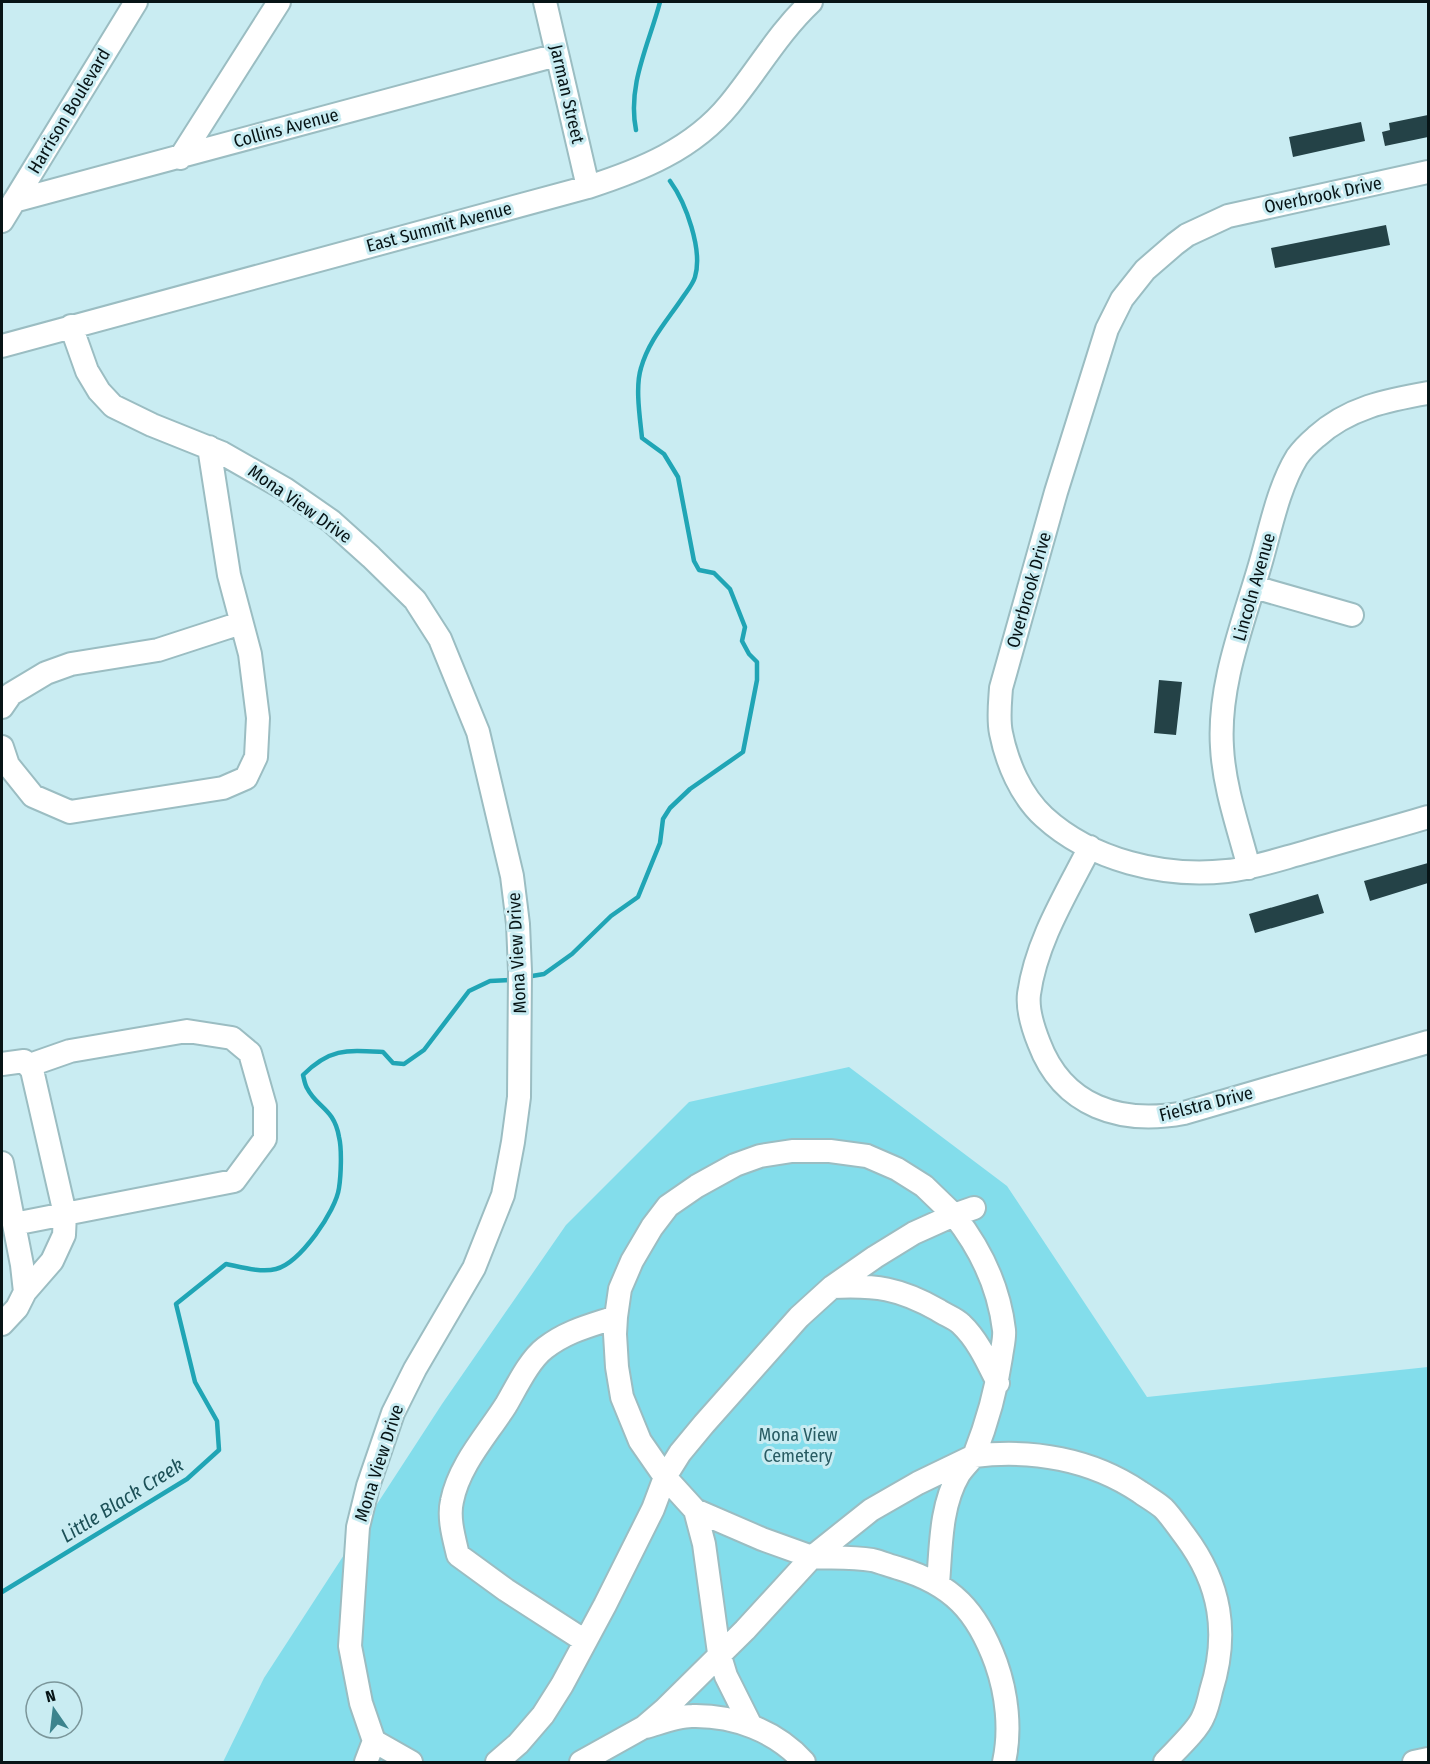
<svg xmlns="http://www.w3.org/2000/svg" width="1430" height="1764" font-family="'Fira Sans Condensed',sans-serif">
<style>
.green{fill:#83ddeb}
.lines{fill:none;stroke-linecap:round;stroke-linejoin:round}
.stream{stroke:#20a5b5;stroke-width:4.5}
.building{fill:#244247}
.minor-casing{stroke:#9bbdc2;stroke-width:26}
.minor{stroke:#fff;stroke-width:22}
.labels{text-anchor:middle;stroke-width:6;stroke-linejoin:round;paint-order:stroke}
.street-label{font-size:18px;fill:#071416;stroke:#c9ecf2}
.park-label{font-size:18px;fill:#295c63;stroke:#c9ecf2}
.water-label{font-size:20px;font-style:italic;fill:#1c5057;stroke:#c9ecf2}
</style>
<rect width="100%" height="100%" fill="#c9ecf2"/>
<path class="green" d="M 849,1067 L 1007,1186 L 1147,1397 L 1428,1367 L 1428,1762 L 223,1762 L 264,1678 L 442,1404 L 566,1225 L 689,1102 Z"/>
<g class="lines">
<path class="stream" d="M 636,130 C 627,85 649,44 660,2
M 526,977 L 544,974 L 572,954 L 611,916 L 638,897 L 660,843 L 663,819 L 670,808 L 690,789 L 743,752 L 757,680 L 757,662 L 749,654 L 742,641 L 745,627 L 730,589 L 714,573 L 699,570 L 694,561 L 678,477 L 664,454 L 642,438 C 640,418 635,387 641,368 C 649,340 667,321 683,297 C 687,291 693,284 695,277 C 703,250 686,203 670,181
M 2,1592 L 187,1479 L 219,1450 L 217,1421 L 195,1382 L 176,1304 L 226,1264 C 241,1267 261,1273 276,1269 C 300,1263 336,1211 339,1188 C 341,1175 342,1149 339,1137 C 334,1108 317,1108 307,1088 C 305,1085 304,1079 303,1075 C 330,1048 347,1050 383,1052 L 393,1063 L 404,1064 L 424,1050 L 469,991 L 490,981 L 512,980"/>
</g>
<path class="building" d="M 1428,115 L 1428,137 L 1385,146 L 1382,132 L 1390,130 L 1389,123 Z
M 1361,122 L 1365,141 L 1293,157 L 1289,137 Z
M 1386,225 L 1390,245 L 1275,268 L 1271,248 Z
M 1159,680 L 1182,682 L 1176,735 L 1154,733 Z
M 1428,863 L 1428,883 L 1370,901 L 1364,881 Z
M 1318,894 L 1324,913 L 1255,933 L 1249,914 Z"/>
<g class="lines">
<g class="minor-casing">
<path id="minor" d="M 545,2 L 588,187
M 180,158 L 279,2
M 1428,172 L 1228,216 L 1187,235 L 1175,244 L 1145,270 L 1122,299 L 1107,329 L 1056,492 L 1001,688 C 1000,703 998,719 1001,733 C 1007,763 1021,796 1044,817 C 1091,860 1164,878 1227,871 C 1254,868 1280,859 1306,852 C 1347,840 1388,829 1428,817
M 14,201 L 557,55
M 2,221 L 136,2
M 71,326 L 87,371 L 99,391 L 113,406 L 152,425 L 222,453 L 285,489 L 331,521 L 371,557 L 415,600 L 440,639 L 478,732 L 512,876 L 518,924 L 520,971 L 519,1097 L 513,1142 L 503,1195 L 474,1268 L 415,1369 L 393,1413 L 368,1486 L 358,1527 L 350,1646 L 361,1703 L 374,1741
M 2,346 L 588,187 C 641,170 693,149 729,105 C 757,71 779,32 811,2
M 1254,587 L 1352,615
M 2,707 L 11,694 L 46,673 L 71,664 L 158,650 L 241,623
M 2,747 L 8,765 L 33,796 L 70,812 L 223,788 L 246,778 L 256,757 L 258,718 L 250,654 L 229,575 L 209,447
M 1090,847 C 1066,894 1036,942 1029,994 C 1027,1010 1033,1028 1039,1043 C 1063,1107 1121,1125 1184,1113 L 1428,1042
M 1249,868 C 1239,829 1224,788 1222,747 C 1218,685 1243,624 1260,565 C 1270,531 1278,488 1297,457 C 1302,450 1309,443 1316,437 C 1348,408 1387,400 1428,393
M 2,1064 L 24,1061 L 32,1070 L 65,1214 L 14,1224
M 2,1163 L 22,1265 L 25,1292 L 17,1308 L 2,1324
M 832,1287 C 876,1285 899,1288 938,1310 C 945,1315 955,1318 961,1324 C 978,1340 988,1363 998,1383
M 25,1292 L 52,1261 L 64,1235 L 65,1214 L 234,1181 L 265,1139 L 265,1106 L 250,1053 L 232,1038 L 187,1031 L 70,1051 L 30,1065
M 695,1510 L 762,1539 L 812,1557 L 871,1510 L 918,1483 L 974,1456 C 987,1423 996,1392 1001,1357 C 1002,1348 1005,1338 1004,1330 C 999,1287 980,1248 954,1215 L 974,1208
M 938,1584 C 941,1548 940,1506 959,1474 C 963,1468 969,1462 974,1456 C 1032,1449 1091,1459 1140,1492 C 1147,1497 1156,1502 1163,1508 C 1171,1516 1178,1527 1185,1536 C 1221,1584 1229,1634 1211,1691 C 1209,1700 1207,1709 1203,1717 C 1198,1730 1175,1751 1165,1762
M 585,1641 L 506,1590 L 458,1555 C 454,1538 448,1518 452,1501 C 459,1465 487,1435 506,1405 C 516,1388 529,1360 545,1348 C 567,1331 589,1326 616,1317
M 646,1727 C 660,1723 677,1716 692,1716 C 734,1715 776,1731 804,1762
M 374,1741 L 411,1762
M 366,1762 L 374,1741
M 497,1762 L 518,1744 L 543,1715 L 562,1685 L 605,1605 L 653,1509 L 665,1477 L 680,1453 L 704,1424 L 799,1317 L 832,1287 L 875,1257 L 914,1233 L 954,1215 L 924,1186 L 897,1169 L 867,1156 L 830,1151 L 792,1151 L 760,1156 L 735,1165 L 697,1186 L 668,1206 L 652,1227 L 632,1261 L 620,1289 L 616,1317 L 615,1334 L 617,1367 L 622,1397 L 640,1441 L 665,1477 L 695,1510 L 704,1544 L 719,1653 L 726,1676 L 750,1724
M 581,1762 L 644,1727 L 665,1709 L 745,1630 L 812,1557 C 831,1558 852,1557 872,1560 C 881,1562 890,1566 898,1568 C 952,1584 977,1611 996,1663 C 1007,1694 1011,1730 1004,1762
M 1414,1762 L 1428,1759"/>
</g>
<use href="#minor" class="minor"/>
</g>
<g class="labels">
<g class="street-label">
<text transform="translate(567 94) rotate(77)" y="6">Jarman Street</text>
<text transform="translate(69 111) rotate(-59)" y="6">Harrison Boulevard</text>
<text transform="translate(286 128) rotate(-15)" y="6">Collins Avenue</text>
<text transform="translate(1323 195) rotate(-12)" y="6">Overbrook Drive</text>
<text transform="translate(439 227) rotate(-15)" y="6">East Summit Avenue</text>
<text transform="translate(300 504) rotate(35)" y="6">Mona View Drive</text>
<text transform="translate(1254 587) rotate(-74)" y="6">Lincoln Avenue</text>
<text transform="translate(1029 590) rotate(-74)" y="6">Overbrook Drive</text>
<text transform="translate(517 953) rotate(-93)" y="6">Mona View Drive</text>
<text transform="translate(1206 1104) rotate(-14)" y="6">Fielstra Drive</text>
<text transform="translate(379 1463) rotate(-72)" y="6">Mona View Drive</text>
</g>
<g class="park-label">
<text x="798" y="1441">Mona View<tspan x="798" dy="21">Cemetery</tspan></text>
</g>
<g class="water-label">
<text transform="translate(122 1500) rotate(-32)" y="7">Little Black Creek</text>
</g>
</g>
<rect width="1430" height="1764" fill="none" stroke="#071416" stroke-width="6"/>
<g transform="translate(54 1710) rotate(346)"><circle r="28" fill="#c9ecf2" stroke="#7b969a" stroke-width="1.5"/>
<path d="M0-4.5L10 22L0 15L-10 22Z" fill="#3c838d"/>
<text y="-9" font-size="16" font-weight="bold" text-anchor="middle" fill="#071416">N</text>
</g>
</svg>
